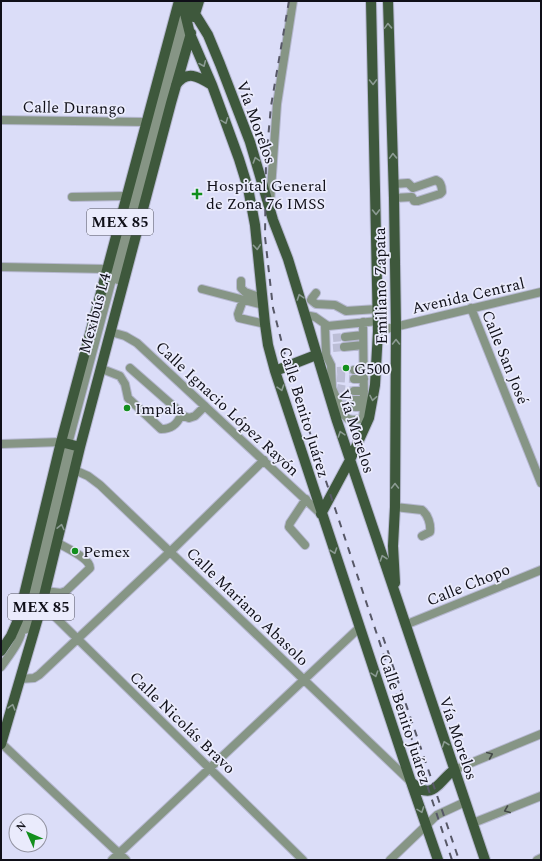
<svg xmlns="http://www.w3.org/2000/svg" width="542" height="861" font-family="Spectral,serif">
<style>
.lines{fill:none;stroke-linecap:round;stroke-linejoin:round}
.minor-tunnel{stroke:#bcbed6;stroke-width:8;stroke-dasharray:8 4;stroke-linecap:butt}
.minor-casing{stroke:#b6b8d0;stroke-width:10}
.major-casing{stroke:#b6b8d0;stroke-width:12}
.minor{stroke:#869585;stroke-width:8}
.major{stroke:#3e583c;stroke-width:10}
.rail{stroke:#575867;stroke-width:2;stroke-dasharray:7 7;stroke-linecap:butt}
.oneway{stroke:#8b9a92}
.oneway2{stroke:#454b49}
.poi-dot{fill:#128f1d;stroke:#eaebfc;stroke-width:1.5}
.labels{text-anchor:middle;stroke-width:3.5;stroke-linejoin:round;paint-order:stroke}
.shield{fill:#eaebfc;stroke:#51515c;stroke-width:1}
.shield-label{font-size:15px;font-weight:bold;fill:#0f0f18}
.street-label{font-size:16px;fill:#0f0f18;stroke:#eaebfc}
.poi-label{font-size:16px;fill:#0f0f18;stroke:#eaebfc;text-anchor:start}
</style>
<rect width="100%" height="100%" fill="#dbddf8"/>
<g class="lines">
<path class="minor-tunnel" d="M 333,338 L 345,337
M 333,348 L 344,347
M 337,371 L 354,370
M 337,378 L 354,379
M 337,388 L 354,391
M 341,399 L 354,400
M 345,407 L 355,407"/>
<g class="minor-casing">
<path id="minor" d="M 1,120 L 147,122
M 394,184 L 408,183 L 413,188 L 436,180 C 441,182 442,187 442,192 L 440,194 L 418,201 L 414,201 L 412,197 L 394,198
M 72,197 L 127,196
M 270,203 L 277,104 L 293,1
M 1,267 L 107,269
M 118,280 L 187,21
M 241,281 L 241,288 L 245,292 L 262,298
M 202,289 L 263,305
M 316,293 L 312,298 L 311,300 L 316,304 L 335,305 L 346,311 L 378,309
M 243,300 L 238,314 L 239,318 L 265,324
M 471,308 L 541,483
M 305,315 L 315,317 L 328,326 L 378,321
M 325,325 L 326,355 L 331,365 L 332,388 L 344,415 L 348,419 L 353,420 L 369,418
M 378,331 L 541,292
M 111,332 L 125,336 L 137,343 L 321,514
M 345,337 L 363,335
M 344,347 L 363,345
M 102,369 L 120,376 L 125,384 L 128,398 L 161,429 C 171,429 177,425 181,415 L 179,411 L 130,368
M 354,370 L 364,370
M 354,379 L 364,379
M 354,391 L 364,391
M 354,400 L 364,400
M 355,407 L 364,407
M 181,415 L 189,418 L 195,416 L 205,406
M 363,419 L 364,407 L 363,322
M 1,444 L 61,442
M 70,468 L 88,476 L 100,485 L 411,782
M 395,507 L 422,510 C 428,515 431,524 430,532 L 422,536
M 305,545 L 289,527 L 290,523 L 306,499
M 45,591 L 61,593 L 66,591 L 90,568 C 90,558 66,548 58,543
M 42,604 L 303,860
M 405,625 L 541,570
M 23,630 L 27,629 L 30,620 L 71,451
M 1,667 C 8,657 24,638 22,625 L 68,444 L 184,10
M 20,679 L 34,678 L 39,675 L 171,551 L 264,460
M 1,743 L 126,860
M 454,770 L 541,734
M 473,823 L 541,796
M 112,860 L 359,628
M 390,860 L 437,815 L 465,802
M 537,860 L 541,858"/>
</g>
<g class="major-casing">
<path id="major" d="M 182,1 L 190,34 L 212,85 L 239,159 L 248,188 L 255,225 L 265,324 L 268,345 L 275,371 L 411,782 L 438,860
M 187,1 L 208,35 L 220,64 L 250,142 L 273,220 L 288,259 L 305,315 L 337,421 L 485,860
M 388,1 L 394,198 L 396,326 L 395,507 L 393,546 L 395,583
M 194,17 L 199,1
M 176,85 C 187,69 199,77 212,85
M 275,371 L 316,355
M 61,442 L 80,447
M 321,514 L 350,460 L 369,418 L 375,385 L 378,331 L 371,1
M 1,651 L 11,636 L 18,620 L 61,442 L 179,1
M 1,744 L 42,604 L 80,447 L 171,103 L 191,33
M 411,782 C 434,803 438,781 454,770"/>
</g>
<use href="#minor" class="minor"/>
<use href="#major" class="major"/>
<path class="rail" d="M 289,1 L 271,106 L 266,161 L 265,237 L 273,308 L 288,367 L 452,860
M 383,637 L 459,860"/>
</g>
<defs><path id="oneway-chevron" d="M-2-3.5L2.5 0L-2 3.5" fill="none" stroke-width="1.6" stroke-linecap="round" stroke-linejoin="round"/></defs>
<g class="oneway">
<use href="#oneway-chevron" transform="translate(388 26) rotate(-92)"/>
<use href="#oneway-chevron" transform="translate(203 64) rotate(67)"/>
<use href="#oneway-chevron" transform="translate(373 82) rotate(89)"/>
<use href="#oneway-chevron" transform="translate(225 121) rotate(69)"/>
<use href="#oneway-chevron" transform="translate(393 156) rotate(-92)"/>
<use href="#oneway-chevron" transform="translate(256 160) rotate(-107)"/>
<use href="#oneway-chevron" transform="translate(376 212) rotate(89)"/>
<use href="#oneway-chevron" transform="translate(257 247) rotate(85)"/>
<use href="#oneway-chevron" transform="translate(300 297) rotate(-108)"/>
<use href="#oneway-chevron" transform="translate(396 342) rotate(-90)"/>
<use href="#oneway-chevron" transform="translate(281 388) rotate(72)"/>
<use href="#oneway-chevron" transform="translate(373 398) rotate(101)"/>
<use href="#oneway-chevron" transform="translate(341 434) rotate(-108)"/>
<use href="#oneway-chevron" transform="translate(395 486) rotate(-90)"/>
<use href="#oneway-chevron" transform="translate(61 527) rotate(-77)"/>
<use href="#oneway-chevron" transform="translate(334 551) rotate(71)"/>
<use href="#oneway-chevron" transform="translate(383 558) rotate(-109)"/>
<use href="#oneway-chevron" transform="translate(375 674) rotate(72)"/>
<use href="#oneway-chevron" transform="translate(12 707) rotate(-74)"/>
<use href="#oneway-chevron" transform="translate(445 744) rotate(-109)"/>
<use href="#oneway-chevron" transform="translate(421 810) rotate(70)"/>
</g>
<g class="oneway2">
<use href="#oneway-chevron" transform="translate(490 755) rotate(-23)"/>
<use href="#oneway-chevron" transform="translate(507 810) rotate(158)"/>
</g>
<g class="poi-dot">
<path d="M195 188h4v4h4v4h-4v4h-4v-4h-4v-4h4z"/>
<circle cx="346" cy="368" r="4"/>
<circle cx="127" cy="408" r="4"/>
<circle cx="75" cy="551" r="4"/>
</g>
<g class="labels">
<g class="shield">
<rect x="87" y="209" width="66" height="26" rx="3"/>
<rect x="8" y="594" width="66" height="26" rx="3"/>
</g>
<g class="shield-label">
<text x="120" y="227">MEX 85</text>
<text x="41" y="612">MEX 85</text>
</g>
<g class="street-label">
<text transform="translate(74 107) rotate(1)" y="6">Calle Durango</text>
<text transform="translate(257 122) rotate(70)" y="6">Vía Morelos</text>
<text transform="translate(380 286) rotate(-91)" y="6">Emiliano Zapata</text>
<text transform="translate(468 295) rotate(-13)" y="6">Avenida Central</text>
<text transform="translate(94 313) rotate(-75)" y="6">Mexibús L4</text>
<text transform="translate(506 357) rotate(68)" y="6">Calle San José</text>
<text transform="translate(228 408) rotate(43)" y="6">Calle Ignacio López Rayón</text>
<text transform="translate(305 412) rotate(73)" y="6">Calle Benito Juárez</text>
<text transform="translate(357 431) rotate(72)" y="6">Vía Morelos</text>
<text transform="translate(468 584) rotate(-22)" y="6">Calle Chopo</text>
<text transform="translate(248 606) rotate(44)" y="6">Calle Mariano Abasolo</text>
<text transform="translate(406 719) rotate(72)" y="6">Calle Benito Juárez</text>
<text transform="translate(183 722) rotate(44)" y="6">Calle Nicolás Bravo</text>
<text transform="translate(459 738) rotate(71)" y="6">Vía Morelos</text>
</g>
<g class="poi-label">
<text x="206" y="191">Hospital General<tspan x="206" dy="18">de Zona 76 IMSS</tspan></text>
<text x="354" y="374">G500</text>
<text x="135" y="414">Impala</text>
<text x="83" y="557">Pemex</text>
</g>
</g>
<rect width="542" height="861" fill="none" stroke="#0f0f18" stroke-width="4"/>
<g transform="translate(28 833) rotate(315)"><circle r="19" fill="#eaebfc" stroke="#9293a1"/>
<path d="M0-3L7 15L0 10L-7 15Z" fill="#128f1d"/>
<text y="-6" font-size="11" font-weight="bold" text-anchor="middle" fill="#0f0f18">N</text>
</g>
</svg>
